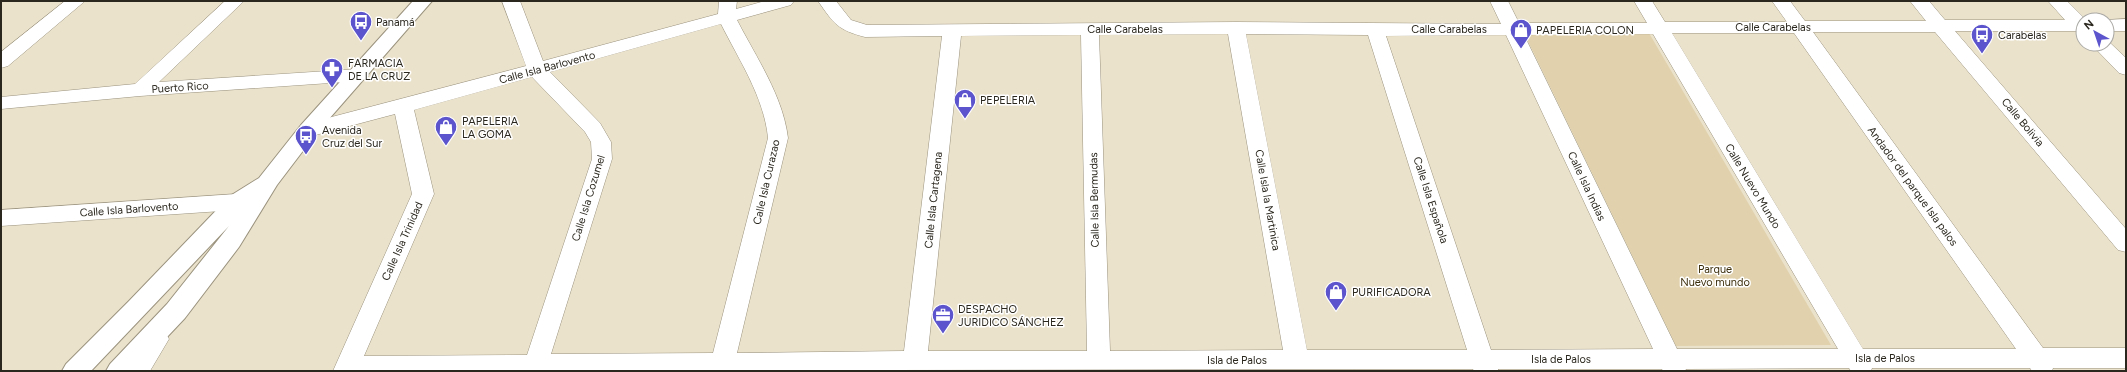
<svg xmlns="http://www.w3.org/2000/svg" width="2127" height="372" font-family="Figtree,sans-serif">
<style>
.green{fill:#e1d2ad}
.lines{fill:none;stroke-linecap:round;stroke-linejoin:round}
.minor-casing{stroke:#9a927d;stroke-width:1}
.secondary-casing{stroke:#9a927d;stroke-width:2}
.minor{fill:#fff;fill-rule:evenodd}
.secondary{fill:#fff;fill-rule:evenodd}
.labels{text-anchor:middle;stroke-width:3;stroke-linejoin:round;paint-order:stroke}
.poi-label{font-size:11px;fill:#2a271e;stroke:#fff;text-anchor:start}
.street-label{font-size:11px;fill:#2a271e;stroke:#fff}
.park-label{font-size:11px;fill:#3b2e0b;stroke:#fff}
</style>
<rect width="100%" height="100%" fill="#ebe2cc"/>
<path class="green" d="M 1649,33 L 1831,345 L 1676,346 L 1525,35 Z"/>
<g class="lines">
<g class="minor-casing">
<path id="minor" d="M 65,1 L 85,1 L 8,66 L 1,68 L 1,52 Z
M 225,1 L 244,1 L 159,82 L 359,69 L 366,71 L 369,75 L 366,79 L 359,81 L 140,96 L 1,109 L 1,97 L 135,84 Z
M 502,1 L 520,1 L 543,61 L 718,14 L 719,1 L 737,1 L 736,9 L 765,1 L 794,1 L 791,5 L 737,20 C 756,57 783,96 788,138 L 737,353 L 904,351 L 942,36 L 865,37 C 838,30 834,24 818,1 L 836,1 L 851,20 L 867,25 L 1236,22 L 1501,24 L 1490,1 L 1508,1 L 1519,23 L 1647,23 L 1634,1 L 1652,1 L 1665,22 L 1787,22 L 1772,1 L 1790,1 L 1805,21 L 1926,21 L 1910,1 L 1929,1 L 1945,20 L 2065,20 L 2048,1 L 2067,1 L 2086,20 L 2083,20 L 2083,33 L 2076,31 L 1955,31 L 2126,229 L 2126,252 L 2118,250 L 1935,32 L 1813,32 L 2043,348 L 2126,348 L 2126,368 L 2053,368 L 2052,371 L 2032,371 L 2030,368 L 1872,368 L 1871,371 L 1851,371 L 1849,368 L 1686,369 L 1685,371 L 1663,371 L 1662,369 L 1498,369 L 1498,371 L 1474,371 L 1473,369 L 333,371 L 412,194 L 395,114 L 308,137 L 301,135 L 298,130 L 301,125 L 526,66 ZM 721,24 C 739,60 764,97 768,138 L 713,353 L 551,354 L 612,159 L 611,142 L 600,123 L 550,72 ZM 1672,33 L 1794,33 L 2016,349 L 1863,349 ZM 1228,34 L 1283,350 L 1110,351 L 1099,35 ZM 1246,34 L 1368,35 L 1467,350 L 1307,350 ZM 1653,34 L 1838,349 L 1677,349 L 1524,35 ZM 1081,35 L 1087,351 L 928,351 L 961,36 ZM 1506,35 L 1653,349 L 1491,350 L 1386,36 ZM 532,77 L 585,132 L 591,142 L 592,159 L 527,355 L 364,356 L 434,194 L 414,110 Z
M 2126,19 L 2126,31 L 2107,31 L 2107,20 L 2105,20 Z
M 2107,40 L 2126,58 L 2126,75 L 2119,73 L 2091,44 L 2107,44 Z
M 251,193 L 259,196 L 262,201 L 259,206 L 251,209 L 1,226 L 1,210 Z
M 157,330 L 165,332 L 169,339 L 150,371 L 125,371 L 149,332 Z"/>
</g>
<g class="secondary-casing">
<path id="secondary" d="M 413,1 L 432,1 L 315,135 L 277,185 L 239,247 L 185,318 L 135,371 L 106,371 L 110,364 L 167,304 L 229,226 L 91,371 L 62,371 L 66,364 L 129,301 L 230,196 L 259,178 L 301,125 Z"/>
</g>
<use href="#minor" class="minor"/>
<use href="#secondary" class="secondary"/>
</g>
<defs>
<g id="bus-pin" transform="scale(1.15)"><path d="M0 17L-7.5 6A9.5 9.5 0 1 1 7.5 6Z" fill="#5b54cc" stroke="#fff"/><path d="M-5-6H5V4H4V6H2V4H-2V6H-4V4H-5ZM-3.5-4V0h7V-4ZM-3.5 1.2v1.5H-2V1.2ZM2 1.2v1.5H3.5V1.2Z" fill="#fff"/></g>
<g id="shop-pin" transform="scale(1.15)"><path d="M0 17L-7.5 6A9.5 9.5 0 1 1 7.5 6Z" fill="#5b54cc" stroke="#fff"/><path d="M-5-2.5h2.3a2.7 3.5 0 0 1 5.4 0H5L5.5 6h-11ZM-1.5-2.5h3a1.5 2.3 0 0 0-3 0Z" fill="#fff"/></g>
<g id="pharmacy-pin" transform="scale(1.15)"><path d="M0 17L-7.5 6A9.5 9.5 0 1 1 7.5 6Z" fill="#5b54cc" stroke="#fff"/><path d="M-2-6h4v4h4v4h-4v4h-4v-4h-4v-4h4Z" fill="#fff"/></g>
<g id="office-pin" transform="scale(1.15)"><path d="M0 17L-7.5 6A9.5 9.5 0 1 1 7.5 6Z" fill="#5b54cc" stroke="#fff"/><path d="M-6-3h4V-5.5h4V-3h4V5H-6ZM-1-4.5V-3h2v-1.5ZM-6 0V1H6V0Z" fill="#fff"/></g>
</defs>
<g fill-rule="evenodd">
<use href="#bus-pin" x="361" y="22"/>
<use href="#shop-pin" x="1521" y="30"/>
<use href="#bus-pin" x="1982" y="35"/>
<use href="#pharmacy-pin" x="332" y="69"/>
<use href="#shop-pin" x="965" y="100"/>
<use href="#shop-pin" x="446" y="127"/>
<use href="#bus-pin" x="306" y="136"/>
<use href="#shop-pin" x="1336" y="292"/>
<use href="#office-pin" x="943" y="315"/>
</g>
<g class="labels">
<g class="poi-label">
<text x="376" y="26">Panamá</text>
<text x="1536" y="34">PAPELERIA COLON</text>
<text x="1998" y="39">Carabelas</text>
<text x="348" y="67">FARMACIA<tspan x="348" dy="13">DE LA CRUZ</tspan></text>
<text x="980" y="104">PEPELERIA</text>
<text x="462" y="125">PAPELERIA<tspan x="462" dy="13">LA GOMA</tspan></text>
<text x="322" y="134">Avenida<tspan x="322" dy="13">Cruz del Sur</tspan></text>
<text x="1352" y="296">PURIFICADORA</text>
<text x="958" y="313">DESPACHO<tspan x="958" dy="13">JURIDICO SÁNCHEZ</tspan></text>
</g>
<g class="street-label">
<text x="1773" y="31">Calle Carabelas</text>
<text x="1125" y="33">Calle Carabelas</text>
<text x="1449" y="33">Calle Carabelas</text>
<text transform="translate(547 67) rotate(-15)" y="4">Calle Isla Barlovento</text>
<text transform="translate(180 87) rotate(-4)" y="4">Puerto Rico</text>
<text transform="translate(2023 122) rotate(50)" y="4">Calle Bolivia</text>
<text transform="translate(766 182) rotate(-77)" y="4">Calle Isla Curazao</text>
<text transform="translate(1587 186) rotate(65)" y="4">Calle Isla Indias</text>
<text transform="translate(1753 186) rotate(59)" y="4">Calle Nuevo Mundo</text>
<text transform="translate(1913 186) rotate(54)" y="4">Andador del parque Isla palos</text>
<text transform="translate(588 198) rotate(-73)" y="4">Calle Isla Cozumel</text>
<text transform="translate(933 200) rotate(-84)" y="4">Calle Isla Cartagena</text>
<text transform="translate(1094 200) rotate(-91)" y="4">Calle Isla Bermudas</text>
<text transform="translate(1268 200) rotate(80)" y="4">Calle Isla la Martinica</text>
<text transform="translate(1431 200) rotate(72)" y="4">Calle Isla Española</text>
<text transform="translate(129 209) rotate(-4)" y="4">Calle Isla Barlovento</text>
<text transform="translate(402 241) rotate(-66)" y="4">Calle Isla Trinidad</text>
<text x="1885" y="362">Isla de Palos</text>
<text x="1561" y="363">Isla de Palos</text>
<text x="1237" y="364">Isla de Palos</text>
</g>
<g class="park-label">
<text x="1715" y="273">Parque<tspan x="1715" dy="13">Nuevo mundo</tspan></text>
</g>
</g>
<rect width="2127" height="372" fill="none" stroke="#2a271e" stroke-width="4"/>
<g transform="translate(2095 32) rotate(320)"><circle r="19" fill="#ffffff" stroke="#aaa9a5"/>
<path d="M0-3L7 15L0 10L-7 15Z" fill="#5b54cc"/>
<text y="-6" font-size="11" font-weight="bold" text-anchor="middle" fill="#2a271e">N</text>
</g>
</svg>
